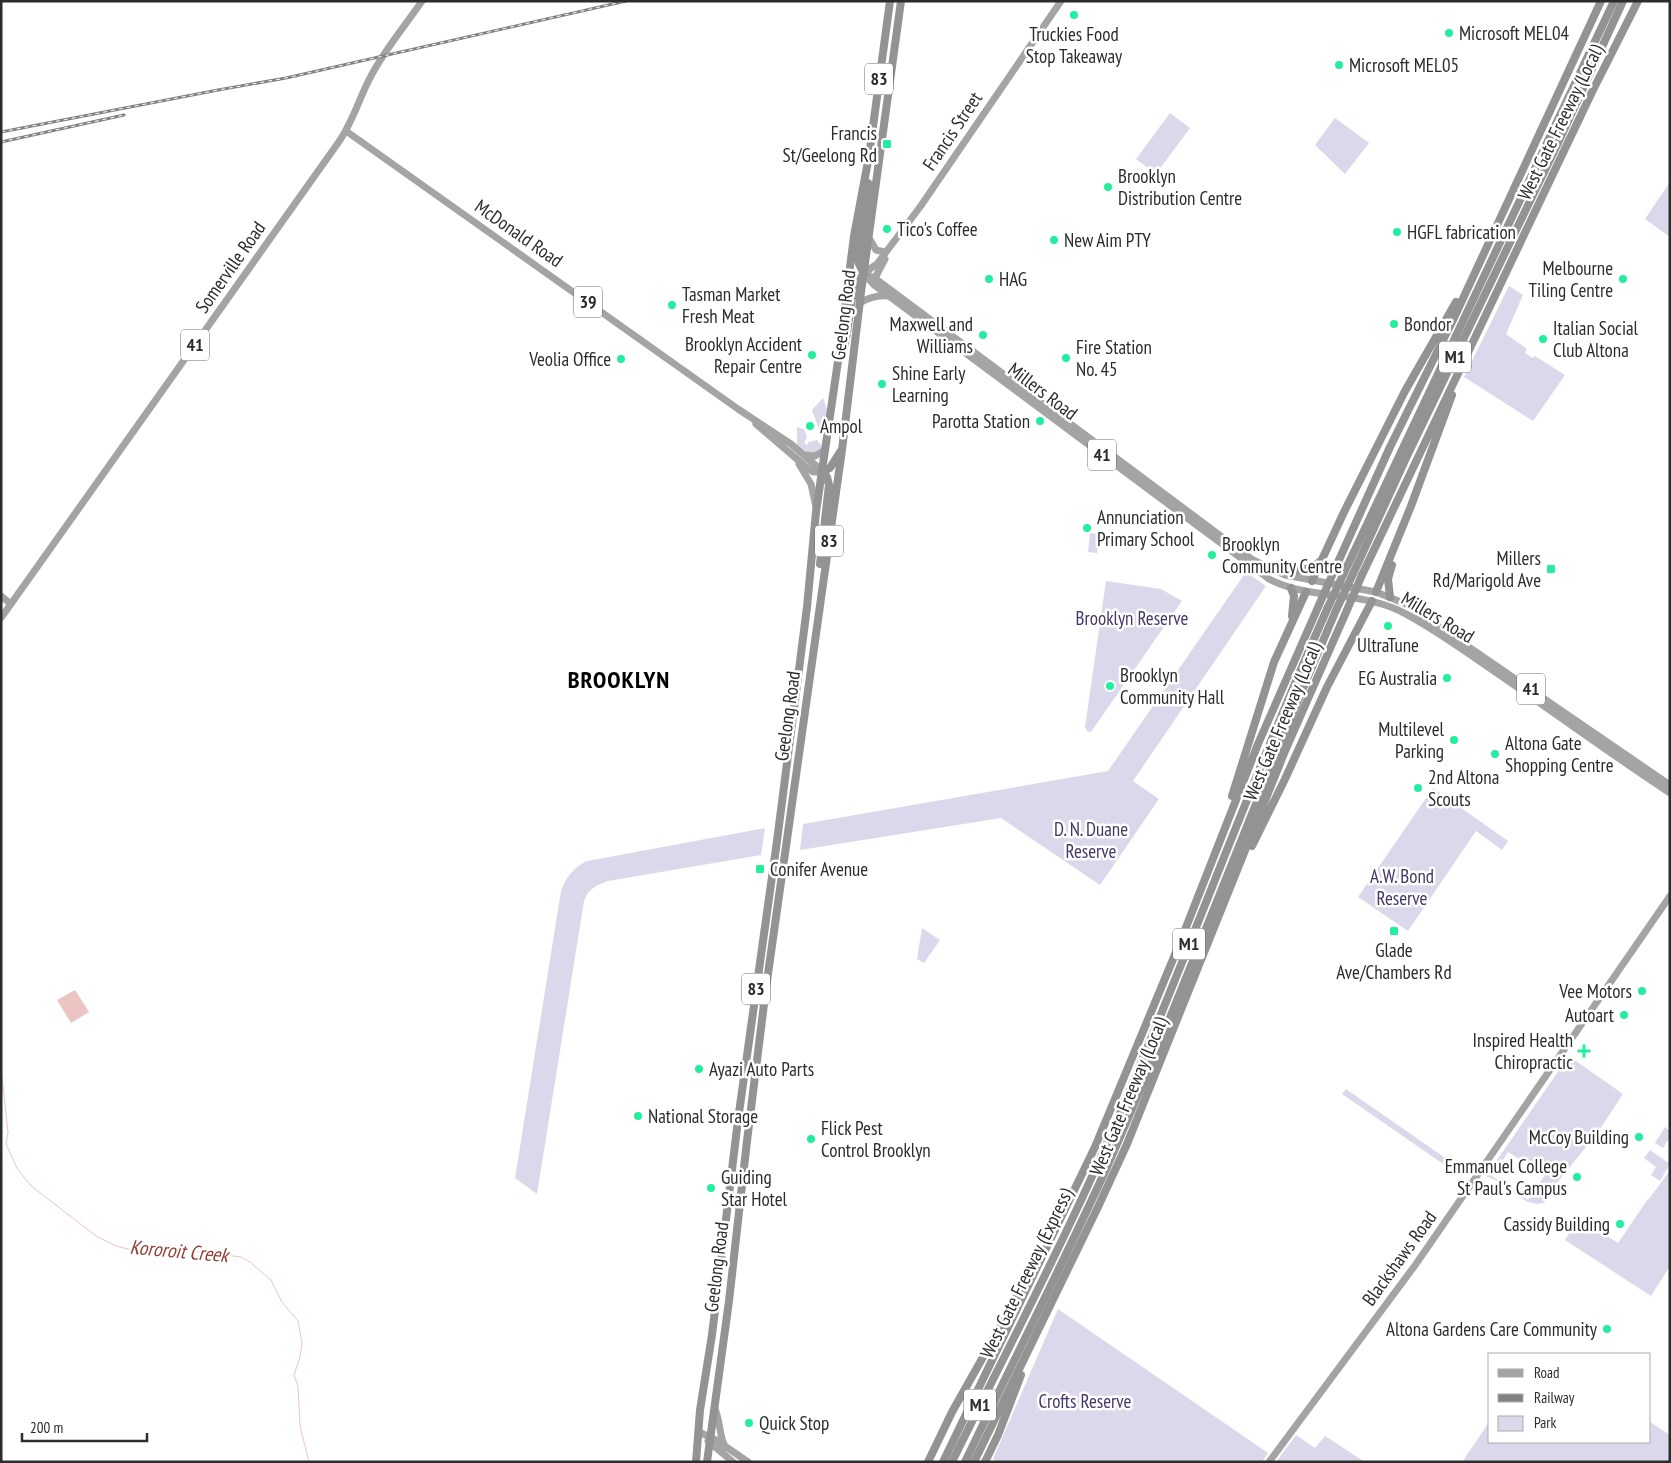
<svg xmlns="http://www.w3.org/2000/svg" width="1671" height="1463" font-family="'PT Sans Narrow',sans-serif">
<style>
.green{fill:#dbd8eb;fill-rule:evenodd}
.water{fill:#ecc5c2}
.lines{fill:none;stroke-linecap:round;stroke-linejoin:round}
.stream{stroke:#ecc5c2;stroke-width:1}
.major{stroke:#a4a4a4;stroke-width:7}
.highway{stroke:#939393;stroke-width:8}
.rail-casing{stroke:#818181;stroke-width:3}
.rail{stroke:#fff;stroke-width:1;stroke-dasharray:4;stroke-linecap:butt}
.highway-bridge{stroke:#939393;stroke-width:8}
.poi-dot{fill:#23ee9e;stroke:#fff;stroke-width:2}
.labels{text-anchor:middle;stroke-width:5;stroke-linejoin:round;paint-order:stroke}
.shield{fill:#fff;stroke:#6b6b6b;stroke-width:1}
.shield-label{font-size:18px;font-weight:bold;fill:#2c2c2c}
.poi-label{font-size:19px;fill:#2c2c2c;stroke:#fff;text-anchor:start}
.street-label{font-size:19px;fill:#2c2c2c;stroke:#fff}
.park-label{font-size:19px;fill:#423769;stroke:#fff}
.water-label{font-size:20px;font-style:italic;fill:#913d36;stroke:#fff}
.district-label{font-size:24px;font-weight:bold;letter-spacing:1px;fill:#000;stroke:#fff}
</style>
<rect width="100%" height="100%" fill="#fff"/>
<path class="green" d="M 1170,113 L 1190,128 L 1156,174 L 1136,159 Z
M 1335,118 L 1369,143 L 1345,174 L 1315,145 Z
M 1670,182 L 1670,237 L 1645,219 Z
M 1509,286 L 1523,295 L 1506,334 L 1527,349 L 1525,353 L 1533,358 L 1535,356 L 1565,375 L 1533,421 L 1464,377 Z
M 823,398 L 828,412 L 824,434 L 819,429 L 812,410 Z
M 797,427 L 804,429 L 807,437 L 804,443 L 807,445 L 809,442 L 817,440 L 822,446 L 819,451 L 809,454 L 797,445 Z
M 1090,533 L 1099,534 L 1097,553 L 1088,552 Z
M 1246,572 L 1266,586 L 1133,781 L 1159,799 L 1100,885 L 1001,818 L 800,850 L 803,824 L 1108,771 Z
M 1106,581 L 1161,589 L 1182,601 L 1091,732 L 1087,731 L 1085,727 Z
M 1433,788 L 1508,841 L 1502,850 L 1476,831 L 1408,931 L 1358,897 Z
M 765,828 L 761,855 L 608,881 C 595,886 588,889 584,901 L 537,1194 L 515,1178 L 561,891 C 566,877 574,867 587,861 Z
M 922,928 L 940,940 L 924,963 L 917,959 Z
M 1573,1059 L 1623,1094 L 1598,1132 L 1557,1183 L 1544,1203 L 1536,1204 L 1526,1201 L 1495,1180 L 1486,1176 L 1566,1060 ZM 1508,1152 L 1545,1175 L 1528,1200 L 1492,1176 L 1498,1168 L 1496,1166 L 1500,1159 L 1503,1160 Z
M 1346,1089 L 1451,1162 L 1449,1168 L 1342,1094 Z
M 1665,1127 L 1670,1131 L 1670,1141 L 1668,1140 L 1663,1148 L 1655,1143 Z
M 1650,1150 L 1670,1164 L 1660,1181 L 1651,1175 L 1656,1167 L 1644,1158 Z
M 1670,1170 L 1670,1266 L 1651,1296 L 1565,1240 L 1579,1218 L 1618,1243 L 1648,1199 L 1649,1199 Z
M 1058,1309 L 1268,1453 L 1262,1462 L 997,1462 L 993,1459 Z
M 1490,1421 L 1490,1442 L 1650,1442 L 1650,1422 L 1670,1435 L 1670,1462 L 1462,1462 Z
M 1296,1435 L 1315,1448 L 1325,1436 L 1365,1462 L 1276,1462 Z"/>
<path class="water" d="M 75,990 L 89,1012 L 71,1023 L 57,1000 Z"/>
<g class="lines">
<path class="stream" d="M 1,1067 L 8,1133 L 6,1144 L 17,1168 L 30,1185 L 96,1236 L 116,1246 L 132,1250 L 184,1250 L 241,1257 L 250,1262 L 271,1280 L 282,1302 L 298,1321 L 302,1343 L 300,1357 L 294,1375 L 298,1386 L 300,1426 L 309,1462"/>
<path class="major" d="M 346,131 L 738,409 L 791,444 L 822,471
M 869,238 L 876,250 L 885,252
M 864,273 L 876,279 L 1253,560 L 1285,575 L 1376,592 L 1406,604 L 1670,785
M 864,273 L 877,264 L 920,207 L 1061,1
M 864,274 L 874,285 L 1269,579 C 1310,600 1357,591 1398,610 C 1431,626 1461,649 1491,669 C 1551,710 1609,753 1670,793
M 875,278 L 885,259
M 860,303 C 869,297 878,295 889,296
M 756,424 L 805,466 L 813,472 L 822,472
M 806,455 L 815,456 L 825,450
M 799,464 L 811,484 L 816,507
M 1,596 L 11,604
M 1,618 L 338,143 C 353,122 359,98 371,76 C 385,49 405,26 422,1
M 715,1409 C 720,1420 719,1433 724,1444
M 699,1432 L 716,1440 L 748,1462
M 708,1441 L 733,1462
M 1269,1462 L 1416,1264 L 1670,896"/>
<path class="highway" d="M 864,274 L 859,264 L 858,255 L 868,183
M 843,350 C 852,327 846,290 864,274
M 822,472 L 830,468 L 840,452
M 820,564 L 829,485 L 827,477 L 822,471
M 1263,565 C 1283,570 1305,576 1322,560
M 1334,571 L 1390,447 L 1453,320 L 1601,1
M 1344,573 L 1614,1
M 1353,574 L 1406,458 L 1559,141 L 1623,1
M 1362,575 L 1592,92 L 1638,1
M 1312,581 L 1344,512 L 1405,391 L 1456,302
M 1291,588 L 1294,596 L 1292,616
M 1376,592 L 1411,506 L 1452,395
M 1390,597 L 1388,579 L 1392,565
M 1232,796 L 1274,662 L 1306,592
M 1252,846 L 1285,779 L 1327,687 L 1372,601
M 696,1462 L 700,1410 L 712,1335 L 738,1120 L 777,841 L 807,607 L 816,512 L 838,361 L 854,236 L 869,156 L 890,1
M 707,1462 L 729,1301 L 747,1141 L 766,988 L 842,450 L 861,292 L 901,1
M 928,1462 L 952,1412 L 1026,1281
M 943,1462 L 1095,1147 L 1181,940 L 1258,744 L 1319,605
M 952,1462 C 1006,1352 1063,1244 1112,1132 C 1187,958 1251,780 1328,607
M 965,1462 C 1012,1363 1062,1266 1107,1167 C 1188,983 1257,793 1337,608
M 974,1462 L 1098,1207 L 1127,1144 L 1285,751 L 1347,610
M 985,1462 L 998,1435 L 1021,1375"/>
<g class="rail-casing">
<path id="rail" d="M 1,132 L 218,90 L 286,78 L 626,1
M 1,142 L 124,115"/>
</g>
<use href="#rail" class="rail"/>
<path class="highway-bridge" d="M 1319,605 L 1334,571
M 1328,607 L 1344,573
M 1337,608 L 1353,574
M 1347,610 L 1362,575"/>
</g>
<g class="poi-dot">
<circle cx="1074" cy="15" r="5"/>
<circle cx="1449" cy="33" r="5"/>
<circle cx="1339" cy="65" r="5"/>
<rect x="882" y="139" width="10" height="10" rx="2.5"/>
<circle cx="1108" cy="187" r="5"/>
<circle cx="887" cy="229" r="5"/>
<circle cx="1397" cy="232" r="5"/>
<circle cx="1054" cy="240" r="5"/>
<circle cx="989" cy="279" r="5"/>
<circle cx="1623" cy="279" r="5"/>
<circle cx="672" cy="305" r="5"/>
<circle cx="1394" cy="324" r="5"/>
<circle cx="983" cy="335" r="5"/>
<circle cx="1543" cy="339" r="5"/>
<circle cx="812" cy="355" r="5"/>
<circle cx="1066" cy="358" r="5"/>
<circle cx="621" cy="359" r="5"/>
<circle cx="882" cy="384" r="5"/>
<circle cx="1040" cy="421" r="5"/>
<circle cx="810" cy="426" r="5"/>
<circle cx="1087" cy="528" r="5"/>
<circle cx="1212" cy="555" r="5"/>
<rect x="1546" y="564" width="10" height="10" rx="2.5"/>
<circle cx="1388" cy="626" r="5"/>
<circle cx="1447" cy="678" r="5"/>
<circle cx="1110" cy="686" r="5"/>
<circle cx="1454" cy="740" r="5"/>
<circle cx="1495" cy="754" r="5"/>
<circle cx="1418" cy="788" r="5"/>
<rect x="755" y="864" width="10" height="10" rx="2.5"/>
<rect x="1389" y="926" width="10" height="10" rx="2.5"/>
<circle cx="1642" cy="991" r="5"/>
<circle cx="1624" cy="1015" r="5"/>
<path d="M1581.5 1043.5h5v5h5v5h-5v5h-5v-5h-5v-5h5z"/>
<circle cx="699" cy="1069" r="5"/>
<circle cx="638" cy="1116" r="5"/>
<circle cx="1639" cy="1137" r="5"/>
<circle cx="811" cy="1139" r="5"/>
<circle cx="1577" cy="1177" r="5"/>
<circle cx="711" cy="1188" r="5"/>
<circle cx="1620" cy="1224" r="5"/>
<circle cx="1607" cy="1329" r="5"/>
<circle cx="749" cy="1423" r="5"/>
</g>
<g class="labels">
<g class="shield">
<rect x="865" y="63.5" width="28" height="31" rx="4"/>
<rect x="574" y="286.5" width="28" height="31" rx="4"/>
<rect x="181" y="329.5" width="28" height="31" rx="4"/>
<rect x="1439" y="341.5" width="32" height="31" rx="4"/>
<rect x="1088" y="439.5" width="28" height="31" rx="4"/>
<rect x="815" y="525.5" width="28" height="31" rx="4"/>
<rect x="1517" y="673.5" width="28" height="31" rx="4"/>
<rect x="1173" y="928.5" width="32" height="31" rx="4"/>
<rect x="742" y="973.5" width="28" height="31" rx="4"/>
<rect x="964" y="1389.5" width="32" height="31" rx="4"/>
</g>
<g class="shield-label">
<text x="879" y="85">83</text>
<text x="588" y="308">39</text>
<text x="195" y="351">41</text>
<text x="1455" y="363">M1</text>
<text x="1102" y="461">41</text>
<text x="829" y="547">83</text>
<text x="1531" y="695">41</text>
<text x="1189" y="950">M1</text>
<text x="756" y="995">83</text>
<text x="980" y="1411">M1</text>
</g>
<g class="poi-label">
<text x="1459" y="40">Microsoft MEL04</text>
<text x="1074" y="41" text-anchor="middle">Truckies Food<tspan x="1074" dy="22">Stop Takeaway</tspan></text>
<text x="1349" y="72">Microsoft MEL05</text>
<text x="877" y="140" text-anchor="end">Francis<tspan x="877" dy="22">St/Geelong Rd</tspan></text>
<text x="1118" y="183">Brooklyn<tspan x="1118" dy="22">Distribution Centre</tspan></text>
<text x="897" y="236">Tico's Coffee</text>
<text x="1407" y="239">HGFL fabrication</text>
<text x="1064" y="247">New Aim PTY</text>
<text x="1613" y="275" text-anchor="end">Melbourne<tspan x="1613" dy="22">Tiling Centre</tspan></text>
<text x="999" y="286">HAG</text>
<text x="682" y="301">Tasman Market<tspan x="682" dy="22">Fresh Meat</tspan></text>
<text x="973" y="331" text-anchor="end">Maxwell and<tspan x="973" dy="22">Williams</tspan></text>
<text x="1404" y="331">Bondor</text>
<text x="1553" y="335">Italian Social<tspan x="1553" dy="22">Club Altona</tspan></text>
<text x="802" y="351" text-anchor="end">Brooklyn Accident<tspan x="802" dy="22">Repair Centre</tspan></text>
<text x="1076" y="354">Fire Station<tspan x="1076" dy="22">No. 45</tspan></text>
<text x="611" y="366" text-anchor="end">Veolia Office</text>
<text x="892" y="380">Shine Early<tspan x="892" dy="22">Learning</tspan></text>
<text x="1030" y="428" text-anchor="end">Parotta Station</text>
<text x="820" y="433">Ampol</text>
<text x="1097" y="524">Annunciation<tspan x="1097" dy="22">Primary School</tspan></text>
<text x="1222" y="551">Brooklyn<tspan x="1222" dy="22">Community Centre</tspan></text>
<text x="1541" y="565" text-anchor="end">Millers<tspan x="1541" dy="22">Rd/Marigold Ave</tspan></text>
<text x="1388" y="652" text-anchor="middle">UltraTune</text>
<text x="1120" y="682">Brooklyn<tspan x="1120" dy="22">Community Hall</tspan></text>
<text x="1437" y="685" text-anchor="end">EG Australia</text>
<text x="1444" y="736" text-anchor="end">Multilevel<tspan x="1444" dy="22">Parking</tspan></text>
<text x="1505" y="750">Altona Gate<tspan x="1505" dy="22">Shopping Centre</tspan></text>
<text x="1428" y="784">2nd Altona<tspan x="1428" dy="22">Scouts</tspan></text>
<text x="770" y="876">Conifer Avenue</text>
<text x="1394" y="957" text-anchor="middle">Glade<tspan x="1394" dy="22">Ave/Chambers Rd</tspan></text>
<text x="1632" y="998" text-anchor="end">Vee Motors</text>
<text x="1614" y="1022" text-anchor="end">Autoart</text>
<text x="1573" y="1047" text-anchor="end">Inspired Health<tspan x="1573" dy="22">Chiropractic</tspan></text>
<text x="709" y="1076">Ayazi Auto Parts</text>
<text x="648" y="1123">National Storage</text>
<text x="821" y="1135">Flick Pest<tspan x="821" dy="22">Control Brooklyn</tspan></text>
<text x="1629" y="1144" text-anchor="end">McCoy Building</text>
<text x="1567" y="1173" text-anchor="end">Emmanuel College<tspan x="1567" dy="22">St Paul's Campus</tspan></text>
<text x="721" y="1184">Guiding<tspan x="721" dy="22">Star Hotel</tspan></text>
<text x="1610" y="1231" text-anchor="end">Cassidy Building</text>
<text x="1597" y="1336" text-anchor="end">Altona Gardens Care Community</text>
<text x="759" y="1430">Quick Stop</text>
</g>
<g class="street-label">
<text transform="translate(1560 122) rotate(-64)" y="7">West Gate Freeway (Local)</text>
<text transform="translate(952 131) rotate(-56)" y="7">Francis Street</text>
<text transform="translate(519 233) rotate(35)" y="7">McDonald Road</text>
<text transform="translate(230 267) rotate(-55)" y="7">Somerville Road</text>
<text transform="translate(843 315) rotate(-83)" y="7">Geelong Road</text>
<text transform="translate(1043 391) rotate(37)" y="7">Millers Road</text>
<text transform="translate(1438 617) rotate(31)" y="7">Millers Road</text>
<text transform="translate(787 716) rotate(-82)" y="7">Geelong Road</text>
<text transform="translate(1282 721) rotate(-67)" y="7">West Gate Freeway (Local)</text>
<text transform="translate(1128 1096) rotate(-67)" y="7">West Gate Freeway (Local)</text>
<text transform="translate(1399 1258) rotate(-54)" y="7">Blackshaws Road</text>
<text transform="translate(716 1267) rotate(-83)" y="7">Geelong Road</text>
<text transform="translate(1026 1273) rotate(-64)" y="7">West Gate Freeway (Express)</text>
</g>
<g class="park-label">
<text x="1132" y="625">Brooklyn Reserve</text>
<text x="1091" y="836">D. N. Duane<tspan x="1091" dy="22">Reserve</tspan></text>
<text x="1402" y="883">A.W. Bond<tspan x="1402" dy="22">Reserve</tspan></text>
<text x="1085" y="1408">Crofts Reserve</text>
</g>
<g class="water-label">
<text transform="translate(179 1251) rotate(5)" y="7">Kororoit Creek</text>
</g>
<g class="district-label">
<text x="619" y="688">BROOKLYN</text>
</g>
</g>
<rect width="1671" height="1463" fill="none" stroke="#2c2c2c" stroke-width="5"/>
<rect x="1488" y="1353" width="162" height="90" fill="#ffffff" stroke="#ababab"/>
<rect x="1498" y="1369" width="25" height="8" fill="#a4a4a4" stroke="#ababab"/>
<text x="1534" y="1378" font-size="15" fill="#2c2c2c">Road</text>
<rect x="1498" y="1394" width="25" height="8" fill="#818181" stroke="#ababab"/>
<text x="1534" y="1403" font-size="15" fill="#2c2c2c">Railway</text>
<rect x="1498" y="1416" width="25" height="15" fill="#dbd8eb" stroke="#ababab"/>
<text x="1534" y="1428" font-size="15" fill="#2c2c2c">Park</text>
<path d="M22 1433v8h125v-8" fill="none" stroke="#2c2c2c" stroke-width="2.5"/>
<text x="30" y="1433" font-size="15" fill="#2c2c2c" stroke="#ffffff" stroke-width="4" paint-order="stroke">200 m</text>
</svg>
